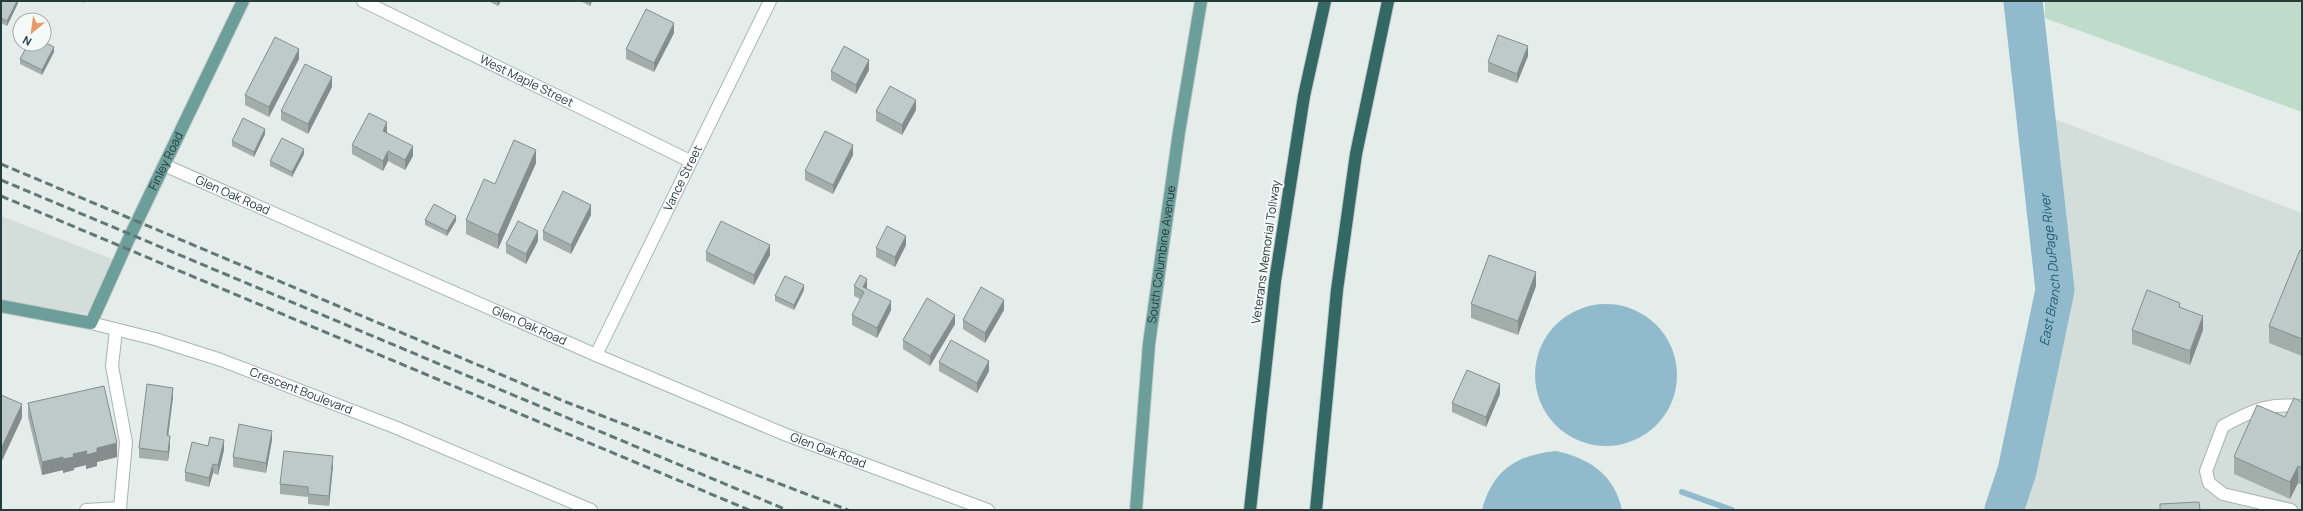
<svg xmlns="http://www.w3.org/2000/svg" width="2303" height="511" font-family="Manrope,sans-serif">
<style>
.built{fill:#d3ddda}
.green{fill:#bfdccb}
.water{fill:#91bbcd}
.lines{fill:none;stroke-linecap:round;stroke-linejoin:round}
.stream{stroke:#91bbcd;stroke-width:6}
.river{stroke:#91bbcd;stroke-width:39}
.minor-casing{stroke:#a8b5b2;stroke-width:14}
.major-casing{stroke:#c2c9c8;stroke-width:14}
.highway-casing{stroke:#c2c9c8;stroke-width:14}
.minor{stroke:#fff;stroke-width:12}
.major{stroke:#6c9f99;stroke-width:12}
.highway{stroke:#336864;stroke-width:12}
.rail{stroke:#607976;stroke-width:3;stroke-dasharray:8 4;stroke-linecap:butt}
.wall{fill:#a3aeab}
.shaded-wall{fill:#848d8b}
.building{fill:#bdcac7;stroke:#848d8b}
.labels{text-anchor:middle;stroke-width:4;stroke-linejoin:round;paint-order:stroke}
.street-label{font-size:12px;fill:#253d3a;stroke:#f5f9f8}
.water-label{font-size:13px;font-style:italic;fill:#235b75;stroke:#f5f9f8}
</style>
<rect width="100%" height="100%" fill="#e5edea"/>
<path class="built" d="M 2036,112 L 2302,213 L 2302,510 L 2004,510 L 2017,471 L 2055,290 Z
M 1,216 L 112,259 L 88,314 L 1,301 Z"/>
<path class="green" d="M 2045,1 L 2302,1 L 2302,112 L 2045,18 Z"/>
<path class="water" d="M1535 375a71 71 0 1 1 142 0a71 71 0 1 1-142 0Z
M 1556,451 C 1589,458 1615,475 1622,510 L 1482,510 C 1493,470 1516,455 1556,451 Z"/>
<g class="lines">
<path class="stream" d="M 1682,492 L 1732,510"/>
<path class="river" id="s1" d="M 2004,510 L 2017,471 L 2055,290 L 2023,1"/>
<g class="minor-casing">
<g id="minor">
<path id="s2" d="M 363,1 L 690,161"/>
<path id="s3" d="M 164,165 L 596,355 L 784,434 L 988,510"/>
<path id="s4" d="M 91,323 L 155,339 L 221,360 L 397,428 L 591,510"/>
<path id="s5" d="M 596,355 L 770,1"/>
<path d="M 86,510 L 120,508 L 126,442 L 112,366 L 116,330"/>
<path d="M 2291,510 L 2223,494 L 2209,483 L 2206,471 L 2223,426 C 2254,410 2266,403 2302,406"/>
</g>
</g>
<g class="major-casing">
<g id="major">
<path id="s6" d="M 1,306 L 91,323 L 131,234 L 243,1"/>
<path id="s7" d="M 1136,510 L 1149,344 L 1179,132 L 1201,1"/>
</g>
</g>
<g class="highway-casing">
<path id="highway" d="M 1250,510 L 1275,281 L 1304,96 L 1325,1
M 1316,510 L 1337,290 L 1356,154 L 1388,1"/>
</g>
<use href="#minor" class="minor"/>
<use href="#major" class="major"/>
<use href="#highway" class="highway"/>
<path class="rail" d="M 1,164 L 566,402 L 848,510
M 1,180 L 787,510
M 1,196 L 749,510"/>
</g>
<path class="wall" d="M 1,1 L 18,1 L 18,3 L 7,26 L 1,23 Z
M 80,1 L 85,1 L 84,3 Z
M 488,1 L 501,1 L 498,6 Z
M 580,1 L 592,1 L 590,6 Z
M 674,33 L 654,72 L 626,59 L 626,49 Z
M 54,52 L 42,75 L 20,64 L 20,59 Z
M 1528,56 L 1517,83 L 1488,72 L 1488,62 Z
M 299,59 L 269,117 L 245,105 L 245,95 Z
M 869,70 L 856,94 L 831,80 L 831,71 Z
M 332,87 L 308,134 L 281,120 L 281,111 Z
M 916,110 L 902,135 L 876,121 L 876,111 Z
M 387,132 L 387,133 L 413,156 L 405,170 L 388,161 L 383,171 L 352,154 L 352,145 Z
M 265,134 L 254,157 L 232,146 L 232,141 Z
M 304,154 L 292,177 L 270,166 L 270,161 Z
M 853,155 L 833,194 L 805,180 L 805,171 Z
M 536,163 L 498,249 L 466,234 L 466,220 Z
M 591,215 L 571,254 L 543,240 L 543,231 Z
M 425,220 L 456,221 L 447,236 L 425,225 Z
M 538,241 L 526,264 L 506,253 L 506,244 Z
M 906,245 L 895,267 L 876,257 L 876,248 Z
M 2302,251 L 2302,356 L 2269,343 L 2269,326 Z
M 706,252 L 770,255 L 754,285 L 706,261 Z
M 854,286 L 867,289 L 891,310 L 877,338 L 852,325 L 852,315 L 860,299 L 854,296 Z
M 1536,286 L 1518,335 L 1471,318 L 1471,304 Z
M 804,290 L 794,310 L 775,301 L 775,296 Z
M 2180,308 L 2203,330 L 2190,365 L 2132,344 L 2132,330 Z
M 1004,310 L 985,343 L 963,329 L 963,320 Z
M 955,324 L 930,366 L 903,349 L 903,340 Z
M 939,362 L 989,371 L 977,393 L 939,371 Z
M 1500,394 L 1486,427 L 1452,412 L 1452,403 Z
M 173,397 L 168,436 L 170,446 L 168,461 L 139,458 L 139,448 Z
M 2302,402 L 2302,485 L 2298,483 L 2290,499 L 2234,474 L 2234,457 L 2285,417 Z
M 28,403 L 117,457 L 97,462 L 97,466 L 86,469 L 86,465 L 74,468 L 74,470 L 63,473 L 63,470 L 42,475 L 28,417 Z
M 272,440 L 266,473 L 233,467 L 233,457 Z
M 224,450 L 218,475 L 213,473 L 209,487 L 185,481 L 185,472 Z
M 333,466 L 329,506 L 308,504 L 308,497 L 280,494 L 280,484 Z"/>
<path class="shaded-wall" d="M 17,1 L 18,1 L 18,3 L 7,26 L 7,21 Z
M 498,1 L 501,1 L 498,6 Z
M 590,1 L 592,1 L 590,6 Z
M 674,23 L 674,33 L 654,72 L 654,63 Z
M 1528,46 L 1528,56 L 1517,83 L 1517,74 Z
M 54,47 L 54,52 L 42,75 L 42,70 Z
M 299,49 L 299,59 L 269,117 L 269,107 Z
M 869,60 L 869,70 L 856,94 L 856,85 Z
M 332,77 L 332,87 L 308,134 L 308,124 Z
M 916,100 L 916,110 L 902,135 L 902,125 Z
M 387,122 L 387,132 L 383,141 L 383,131 Z
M 265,129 L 265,134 L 254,157 L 254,152 Z
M 853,145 L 853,155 L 833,194 L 833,185 Z
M 413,146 L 413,156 L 405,170 L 405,160 Z
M 304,149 L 304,154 L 292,177 L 292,172 Z
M 536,150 L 536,163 L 498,249 L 498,235 Z
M 388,151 L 388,161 L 383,171 L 383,161 Z
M 591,205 L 591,215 L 571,254 L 571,245 Z
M 456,216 L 456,221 L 447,236 L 447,231 Z
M 538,231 L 538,241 L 526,264 L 526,254 Z
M 906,236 L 906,245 L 895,267 L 895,257 Z
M 770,245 L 770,255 L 754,285 L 754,275 Z
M 1536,272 L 1536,286 L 1518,335 L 1518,321 Z
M 867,279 L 867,289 L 863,287 Z
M 804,285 L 804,290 L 794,310 L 794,305 Z
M 1004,300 L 1004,310 L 985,343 L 985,333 Z
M 891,301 L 891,310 L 877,338 L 877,328 Z
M 955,315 L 955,324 L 930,366 L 930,356 Z
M 2203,316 L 2203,330 L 2190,365 L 2190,351 Z
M 989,361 L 989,371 L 977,393 L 977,383 Z
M 1500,384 L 1500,394 L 1486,427 L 1486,417 Z
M 173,388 L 173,397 L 167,445 L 167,435 Z
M 22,404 L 22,418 L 1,463 L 1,449 Z
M 272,431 L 272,440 L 266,473 L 266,463 Z
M 170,436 L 170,446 L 168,461 L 168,452 Z
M 224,440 L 224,450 L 218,475 L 218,465 Z
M 117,443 L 117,457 L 97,462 L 97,466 L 86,469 L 86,465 L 74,468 L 74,470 L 63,473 L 63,459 L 73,454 Z
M 333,456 L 333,466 L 329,506 L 329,496 Z
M 63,457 L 63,470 L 42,475 L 42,462 Z
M 213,464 L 213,473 L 209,487 L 209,478 Z
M 2298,466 L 2298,483 L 2290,499 L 2290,482 Z"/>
<path class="building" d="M 1,1 L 17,1 L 7,21 L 1,18 Z
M 646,9 L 674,23 L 654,63 L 626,49 Z
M 1498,35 L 1528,46 L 1517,74 L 1488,62 Z
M 275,37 L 299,49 L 269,107 L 245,95 Z
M 44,42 L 54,47 L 42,70 L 20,59 L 28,44 L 44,44 Z
M 844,46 L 869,60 L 856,85 L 831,71 Z
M 305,64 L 332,77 L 308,124 L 281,111 Z
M 890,86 L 916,100 L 902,125 L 876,111 Z
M 369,113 L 387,122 L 383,131 L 413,146 L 405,160 L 388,151 L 383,161 L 352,145 Z
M 243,118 L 265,129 L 254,152 L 232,141 Z
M 825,131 L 853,145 L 833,185 L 805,171 Z
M 282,138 L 304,149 L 292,172 L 270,161 Z
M 514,140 L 536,150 L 498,235 L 466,220 L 484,179 L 495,184 Z
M 563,191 L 591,205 L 571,245 L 543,231 Z
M 434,204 L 456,216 L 447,231 L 425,220 Z
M 518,221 L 538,231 L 526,254 L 506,244 Z
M 721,221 L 770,245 L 754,275 L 706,252 Z
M 887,226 L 906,236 L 895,257 L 876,248 Z
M 2300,250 L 2302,251 L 2302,339 L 2269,326 Z
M 1489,255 L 1536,272 L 1518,321 L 1471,304 Z
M 860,275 L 867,279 L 863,287 L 891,301 L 877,328 L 852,315 L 864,292 L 854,286 Z
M 785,276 L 804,285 L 794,305 L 775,296 Z
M 981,287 L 1004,300 L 985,333 L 963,320 Z
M 2147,290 L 2180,303 L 2179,307 L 2203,316 L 2190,351 L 2132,330 Z
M 927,298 L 955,315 L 930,356 L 903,340 Z
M 951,340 L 989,361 L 977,383 L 939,362 Z
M 1467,370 L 1500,384 L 1486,417 L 1452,403 Z
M 147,384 L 173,388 L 167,435 L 170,436 L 168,452 L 139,448 Z
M 104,386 L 117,443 L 97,448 L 97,452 L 86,455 L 87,451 L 73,454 L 74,457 L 63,459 L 63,457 L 42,462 L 28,403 Z
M 1,395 L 22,404 L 1,449 Z
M 2294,398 L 2302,402 L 2302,468 L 2298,466 L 2290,482 L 2234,457 L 2257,405 L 2285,417 Z
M 239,424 L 272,431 L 266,463 L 233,457 Z
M 210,437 L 224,440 L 218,465 L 213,464 L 209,478 L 185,472 L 192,442 L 208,446 Z
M 284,451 L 333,456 L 329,496 L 308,494 L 308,487 L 280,484 Z
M 2199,502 L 2200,510 L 2160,510 L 2160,504 Z"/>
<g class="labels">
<g class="street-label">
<text dy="4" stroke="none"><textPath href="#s2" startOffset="182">West Maple Street</textPath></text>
<text dy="4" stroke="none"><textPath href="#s6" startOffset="270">Finley Road</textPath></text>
<text dy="4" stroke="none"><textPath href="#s5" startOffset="197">Vance Street</textPath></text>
<text dy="4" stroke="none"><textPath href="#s3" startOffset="75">Glen Oak Road</textPath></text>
<text transform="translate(1266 252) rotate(-82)" y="4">Veterans Memorial Tollway</text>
<text dy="4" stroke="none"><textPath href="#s7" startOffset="257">South Columbine Avenue</textPath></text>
<text dy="4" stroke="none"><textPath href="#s3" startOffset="399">Glen Oak Road</textPath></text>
<text dy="4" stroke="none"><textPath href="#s4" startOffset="221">Crescent Boulevard</textPath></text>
<text dy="4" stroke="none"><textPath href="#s3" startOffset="723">Glen Oak Road</textPath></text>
</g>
<g class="water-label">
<text dy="5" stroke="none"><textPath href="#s1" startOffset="246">East Branch DuPage River</textPath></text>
</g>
</g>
<rect width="2303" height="511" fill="none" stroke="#253d3a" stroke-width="4"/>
<g transform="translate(32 32) rotate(209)"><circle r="19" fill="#f5f9f8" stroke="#a2aeac"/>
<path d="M0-3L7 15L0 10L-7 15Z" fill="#e89a68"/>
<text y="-6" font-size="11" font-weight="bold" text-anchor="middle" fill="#253d3a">N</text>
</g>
</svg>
